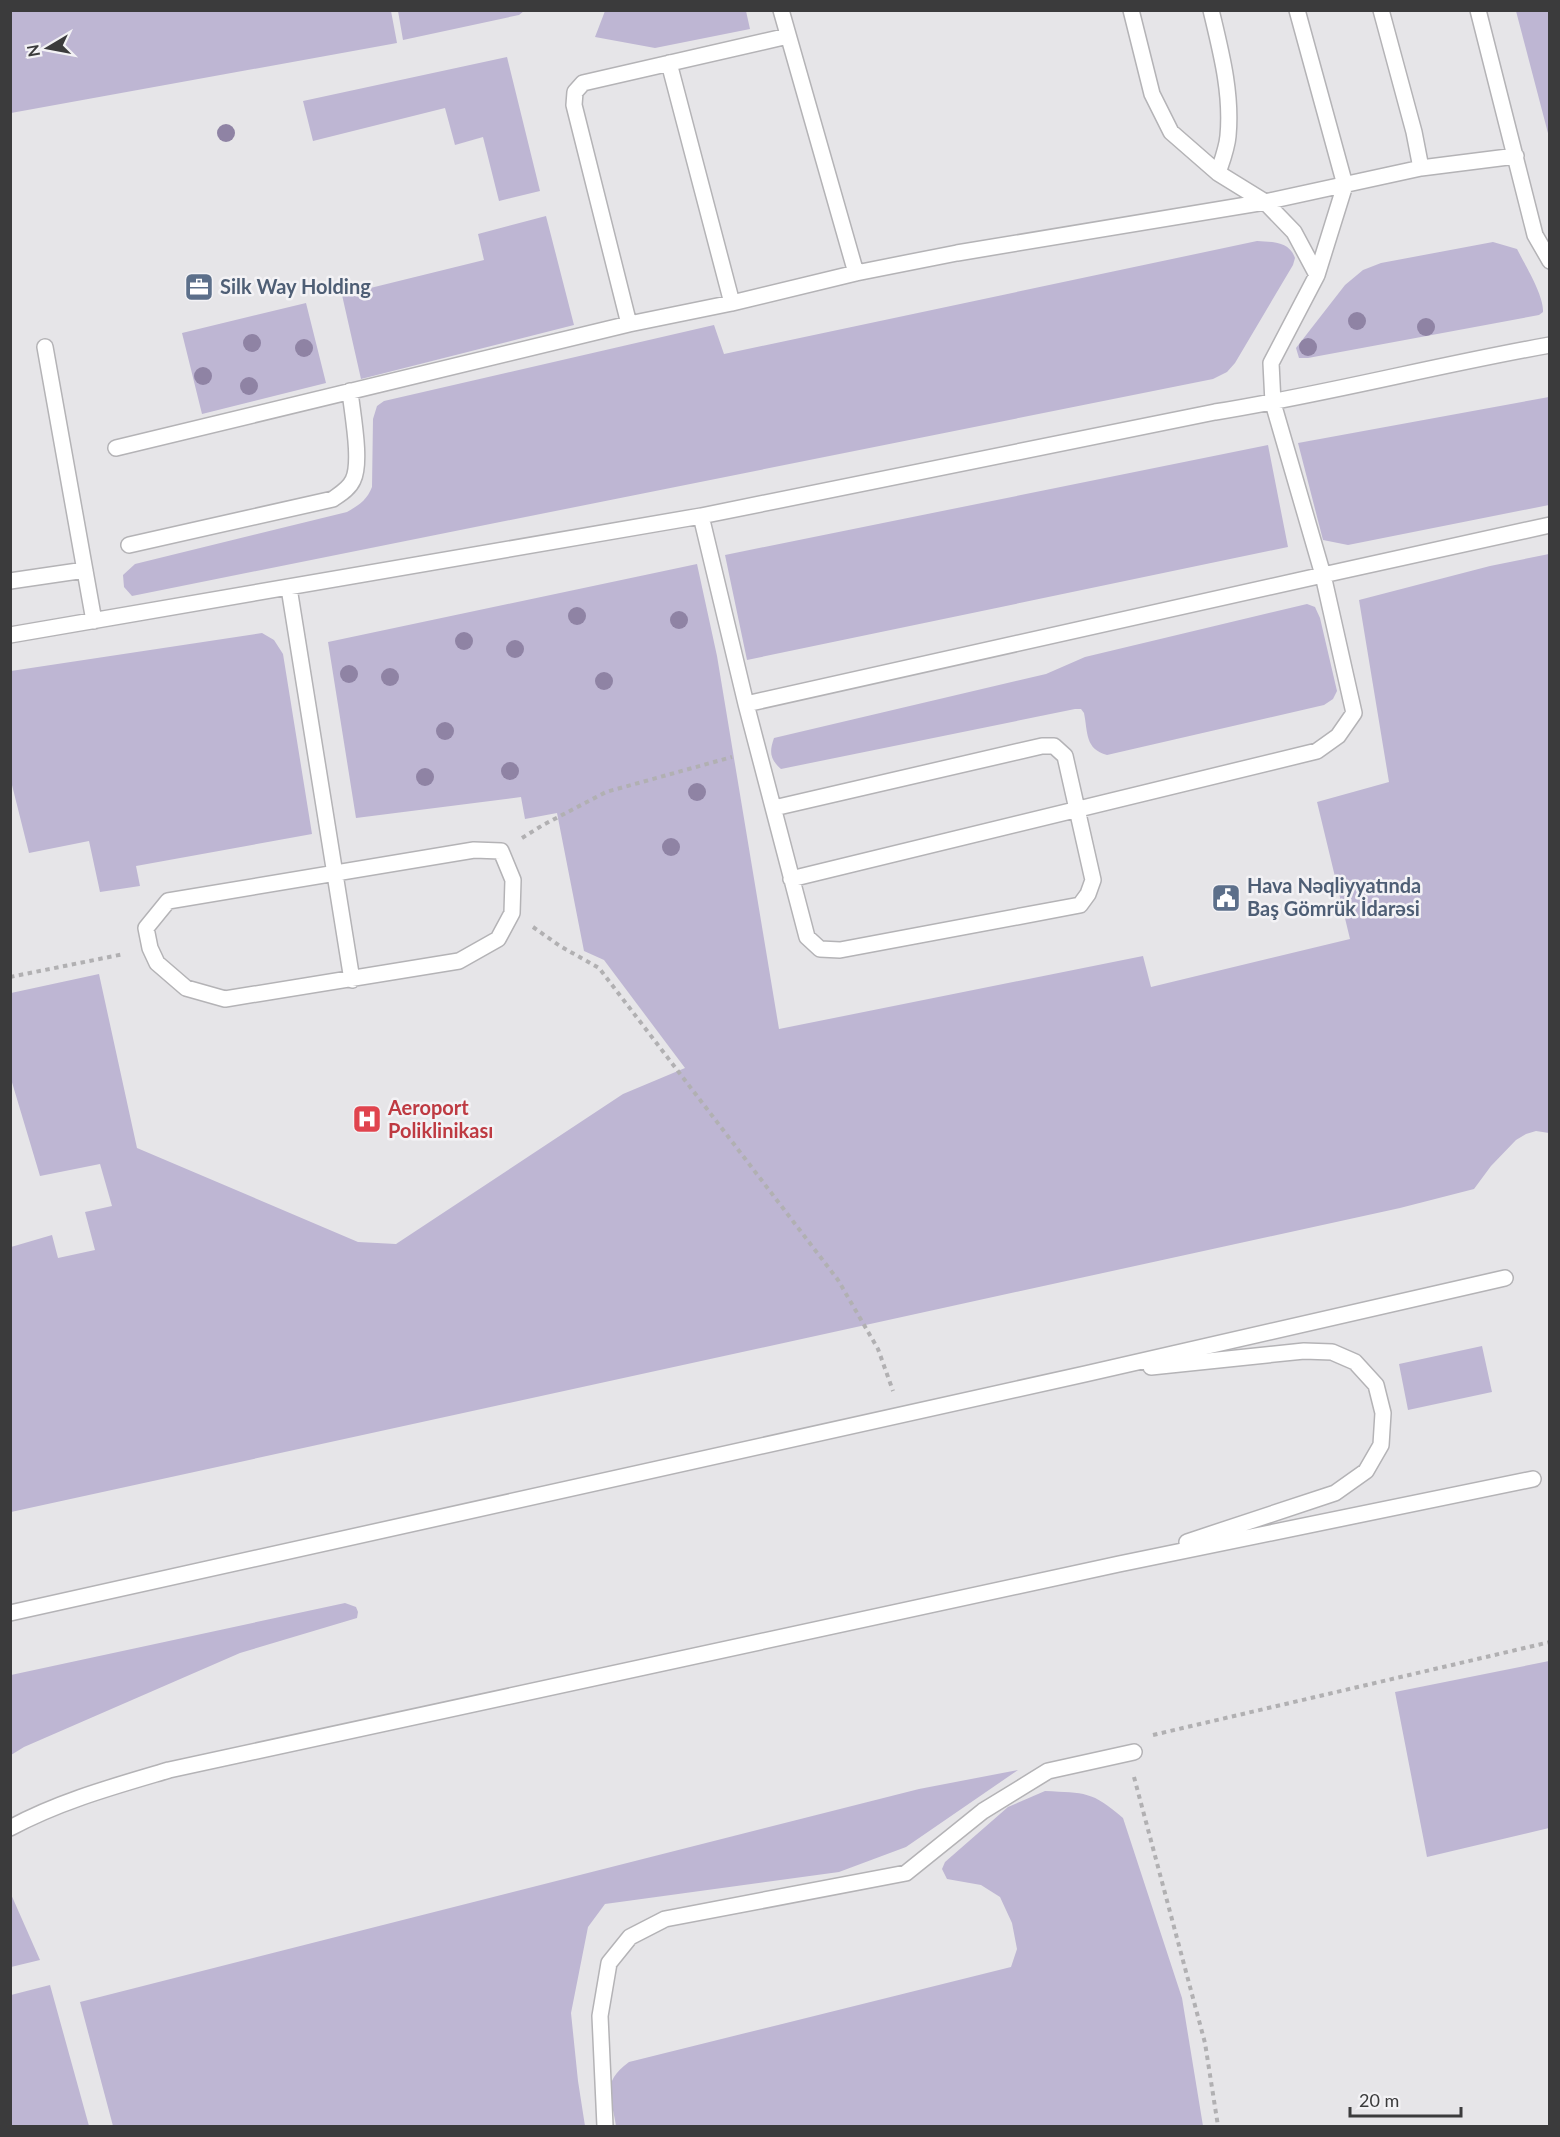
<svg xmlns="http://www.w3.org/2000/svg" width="1560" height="2137" font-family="Lato,sans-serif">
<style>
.green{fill:#beb6d3}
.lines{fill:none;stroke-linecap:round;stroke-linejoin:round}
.lane-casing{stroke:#b4b3b6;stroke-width:18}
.path{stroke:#b1b0b2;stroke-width:4;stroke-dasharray:4.5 4.5;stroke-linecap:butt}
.lane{stroke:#fff;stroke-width:15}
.tree{fill:#8f83a4}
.labels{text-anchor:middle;stroke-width:5;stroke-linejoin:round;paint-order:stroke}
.service-label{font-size:20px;font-weight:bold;fill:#4e5e75;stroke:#f3f2f5;text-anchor:start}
.health-label{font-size:20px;font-weight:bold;fill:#be3a42;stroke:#f3f2f5;text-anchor:start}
</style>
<rect width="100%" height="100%" fill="#e6e5e8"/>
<path class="green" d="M 11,10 L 391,11 L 397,43 L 11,113 Z
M 398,11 L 398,10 L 524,11 L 519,15 L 403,40 Z
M 605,11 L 746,11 L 750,29 L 655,48 L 595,37 Z
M 1516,11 L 1549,11 L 1549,137 Z
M 507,57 L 540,191 L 499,201 L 483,137 L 455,145 L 445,108 L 313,141 L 303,101 Z
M 546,216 L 574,325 L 361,379 L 342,295 L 484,260 L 478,234 Z
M 1257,241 C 1272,242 1289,241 1295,258 L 1293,265 L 1235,363 L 1227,372 L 1213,379 L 132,596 L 124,587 L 123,575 L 135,564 L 347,512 C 359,505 367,500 372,487 L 373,419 L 377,406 L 384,401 L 714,325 L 724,354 Z
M 1493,242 L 1517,249 C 1525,265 1544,295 1543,312 L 1539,315 L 1308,358 L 1299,358 L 1296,348 L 1345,285 L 1363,270 L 1381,263 Z
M 306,303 L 326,383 L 202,414 L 182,333 Z
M 1549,397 L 1549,505 L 1348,545 L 1323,540 L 1298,443 Z
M 1268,445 L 1288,547 L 747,660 L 725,555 Z
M 1549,554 L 1549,1133 L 1536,1131 L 1526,1134 L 1516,1140 L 1491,1166 L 1474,1189 L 1400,1208 L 11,1512 L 11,1247 L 52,1235 L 58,1258 L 95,1250 L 85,1212 L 112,1206 L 100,1164 L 40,1176 L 11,1079 L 11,993 L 99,974 L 137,1148 L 358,1242 L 396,1244 L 623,1094 L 685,1068 L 604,960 L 584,951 L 557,813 L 525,819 L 521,797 L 356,818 L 328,642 L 697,564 L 717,656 L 779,1029 L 1143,956 L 1151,987 L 1350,939 L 1317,802 L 1389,782 L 1359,600 L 1490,566 Z
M 1307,604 L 1315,607 L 1320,618 L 1337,691 L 1333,699 L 1324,705 L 1107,755 C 1085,749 1088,733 1084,713 L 1081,709 L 1075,709 L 781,769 C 770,759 769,752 774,738 L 1046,674 L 1085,657 Z
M 262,633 L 274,640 L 283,654 L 312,834 L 136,866 L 140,886 L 100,892 L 89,841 L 29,853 L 11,781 L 11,671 Z
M 1482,1346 L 1492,1392 L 1408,1410 L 1399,1364 Z
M 345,1603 L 356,1607 L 358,1612 L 357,1618 L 240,1653 L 24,1747 L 11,1755 L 11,1675 Z
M 1549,1661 L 1549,1828 L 1427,1857 L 1395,1692 Z
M 1018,1770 L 906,1847 L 839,1872 L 605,1904 L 588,1927 L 571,2013 L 578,2081 L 585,2126 L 113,2126 L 80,2002 L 919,1789 Z
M 1045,1791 C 1085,1793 1092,1791 1123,1818 L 1182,1998 L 1203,2126 L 616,2126 C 612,2097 600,2083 629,2062 L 1011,1967 L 1017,1949 L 1012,1923 L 1000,1897 L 981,1885 L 947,1879 L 942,1869 L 945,1862 L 1008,1807 Z
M 10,1892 L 40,1960 L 11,1967 L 10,1967 Z
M 50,1985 L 89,2126 L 11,2126 L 11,1995 Z"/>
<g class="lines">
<g class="lane-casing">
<path id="lane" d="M 781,10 L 856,273
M 1211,10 C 1221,52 1232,93 1228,136 C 1227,148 1222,161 1218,173
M 1297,10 L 1345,185 L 1317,275
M 1381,10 L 1414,132 L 1421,168
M 1478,10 L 1535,235 L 1550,261
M 669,63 L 732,303
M 629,324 L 574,105 L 575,92 L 583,83 L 788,36
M 45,347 L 94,621
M 116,448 L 629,324 L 732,303 L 856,273 L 957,253 L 1265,202 L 1421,168 L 1516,156
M 701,516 L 746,704 L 1323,575 L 1273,403 L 1271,363 L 1317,275 L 1294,232 L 1265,202 L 1218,173 L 1171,132 L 1152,94 L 1131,10
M 129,545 L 333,499 C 340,494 349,489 353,480 C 362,462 352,412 350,391
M 10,581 L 85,570
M 289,588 L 352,980
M 10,635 L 701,516 L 1215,412 C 1327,394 1437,365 1550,345
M 746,704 L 807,937 L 820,949 L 840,950 L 1080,905 L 1088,894 L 1093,880 L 1065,756 L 1054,746 L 1042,746 L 774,808
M 474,850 L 501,851 L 513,880 L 512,913 L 498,939 L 459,961 L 225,999 L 186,988 L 157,963 L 150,948 L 146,928 L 168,901 Z
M 791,879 L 1317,751 L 1338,736 L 1354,713 L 1323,575 L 1550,525
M 1151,1367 L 1304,1351 L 1332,1352 L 1355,1362 L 1376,1385 L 1383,1413 L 1381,1445 L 1366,1471 L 1335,1493 L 1187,1542
M 10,1613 L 1085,1374 L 1505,1278
M 10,1828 C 60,1801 115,1786 169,1770 L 1119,1564 L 1533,1479
M 605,2126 L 600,2016 L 609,1963 L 630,1937 L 665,1919 L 906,1873 L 983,1811 L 1048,1771 L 1134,1752"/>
</g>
<path class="path" d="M 522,838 L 543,825 L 606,792 L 732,757
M 533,927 L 560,946 L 599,968 L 838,1280 L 878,1349 L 893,1391
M 10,977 L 124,954
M 1153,1735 L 1550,1642
M 1134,1777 L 1205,2043 L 1218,2126"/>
<use href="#lane" class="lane"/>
</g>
<g class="tree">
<circle cx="226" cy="133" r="9"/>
<circle cx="1357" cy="321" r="9"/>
<circle cx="1426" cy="327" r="9"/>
<circle cx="252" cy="343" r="9"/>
<circle cx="1308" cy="347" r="9"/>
<circle cx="304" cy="348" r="9"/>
<circle cx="203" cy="376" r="9"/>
<circle cx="249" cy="386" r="9"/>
<circle cx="577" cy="616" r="9"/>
<circle cx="679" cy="620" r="9"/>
<circle cx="464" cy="641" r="9"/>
<circle cx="515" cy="649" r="9"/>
<circle cx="349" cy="674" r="9"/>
<circle cx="390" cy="677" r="9"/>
<circle cx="604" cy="681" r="9"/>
<circle cx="445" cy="731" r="9"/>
<circle cx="510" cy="771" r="9"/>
<circle cx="425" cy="777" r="9"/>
<circle cx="697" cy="792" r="9"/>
<circle cx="671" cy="847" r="9"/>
</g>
<defs>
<g id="office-square" transform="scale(1.5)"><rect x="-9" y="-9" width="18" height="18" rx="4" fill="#5c6f8a" stroke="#f3f2f5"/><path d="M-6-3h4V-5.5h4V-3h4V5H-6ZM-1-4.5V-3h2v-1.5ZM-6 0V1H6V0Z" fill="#fff"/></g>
<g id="civic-square" transform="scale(1.5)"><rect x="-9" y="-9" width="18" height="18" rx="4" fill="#5c6f8a" stroke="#f3f2f5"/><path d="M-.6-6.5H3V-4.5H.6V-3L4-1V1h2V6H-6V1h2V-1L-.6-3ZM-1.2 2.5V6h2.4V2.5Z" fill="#fff"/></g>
<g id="hospital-square" transform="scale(1.5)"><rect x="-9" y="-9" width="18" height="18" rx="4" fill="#e0444e" stroke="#f3f2f5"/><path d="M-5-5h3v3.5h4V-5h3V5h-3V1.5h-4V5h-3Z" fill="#fff"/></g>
</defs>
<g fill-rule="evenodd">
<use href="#office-square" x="199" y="287"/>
<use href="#civic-square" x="1226" y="898"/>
<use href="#hospital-square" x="367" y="1119"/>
</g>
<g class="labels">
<g class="service-label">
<text x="220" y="294">Silk Way Holding</text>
<text x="1247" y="893">Hava Nəqliyyatında<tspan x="1247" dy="23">Baş Gömrük İdarəsi</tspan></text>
</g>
<g class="health-label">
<text x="388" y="1115">Aeroport<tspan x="388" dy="23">Poliklinikası</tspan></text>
</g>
</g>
<rect width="1560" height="2137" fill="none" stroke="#3b3b3c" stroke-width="24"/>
<g transform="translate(48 48) rotate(260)" stroke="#f3f2f5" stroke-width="4.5" paint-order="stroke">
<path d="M0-4.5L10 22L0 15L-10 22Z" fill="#3b3b3c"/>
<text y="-9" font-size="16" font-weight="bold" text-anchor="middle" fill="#3b3b3c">N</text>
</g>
<path d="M1350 2107v9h111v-9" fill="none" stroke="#3b3b3c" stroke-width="3"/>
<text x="1359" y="2107" font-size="18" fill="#3b3b3c" stroke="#f3f2f5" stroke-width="4.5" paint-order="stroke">20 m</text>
</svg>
